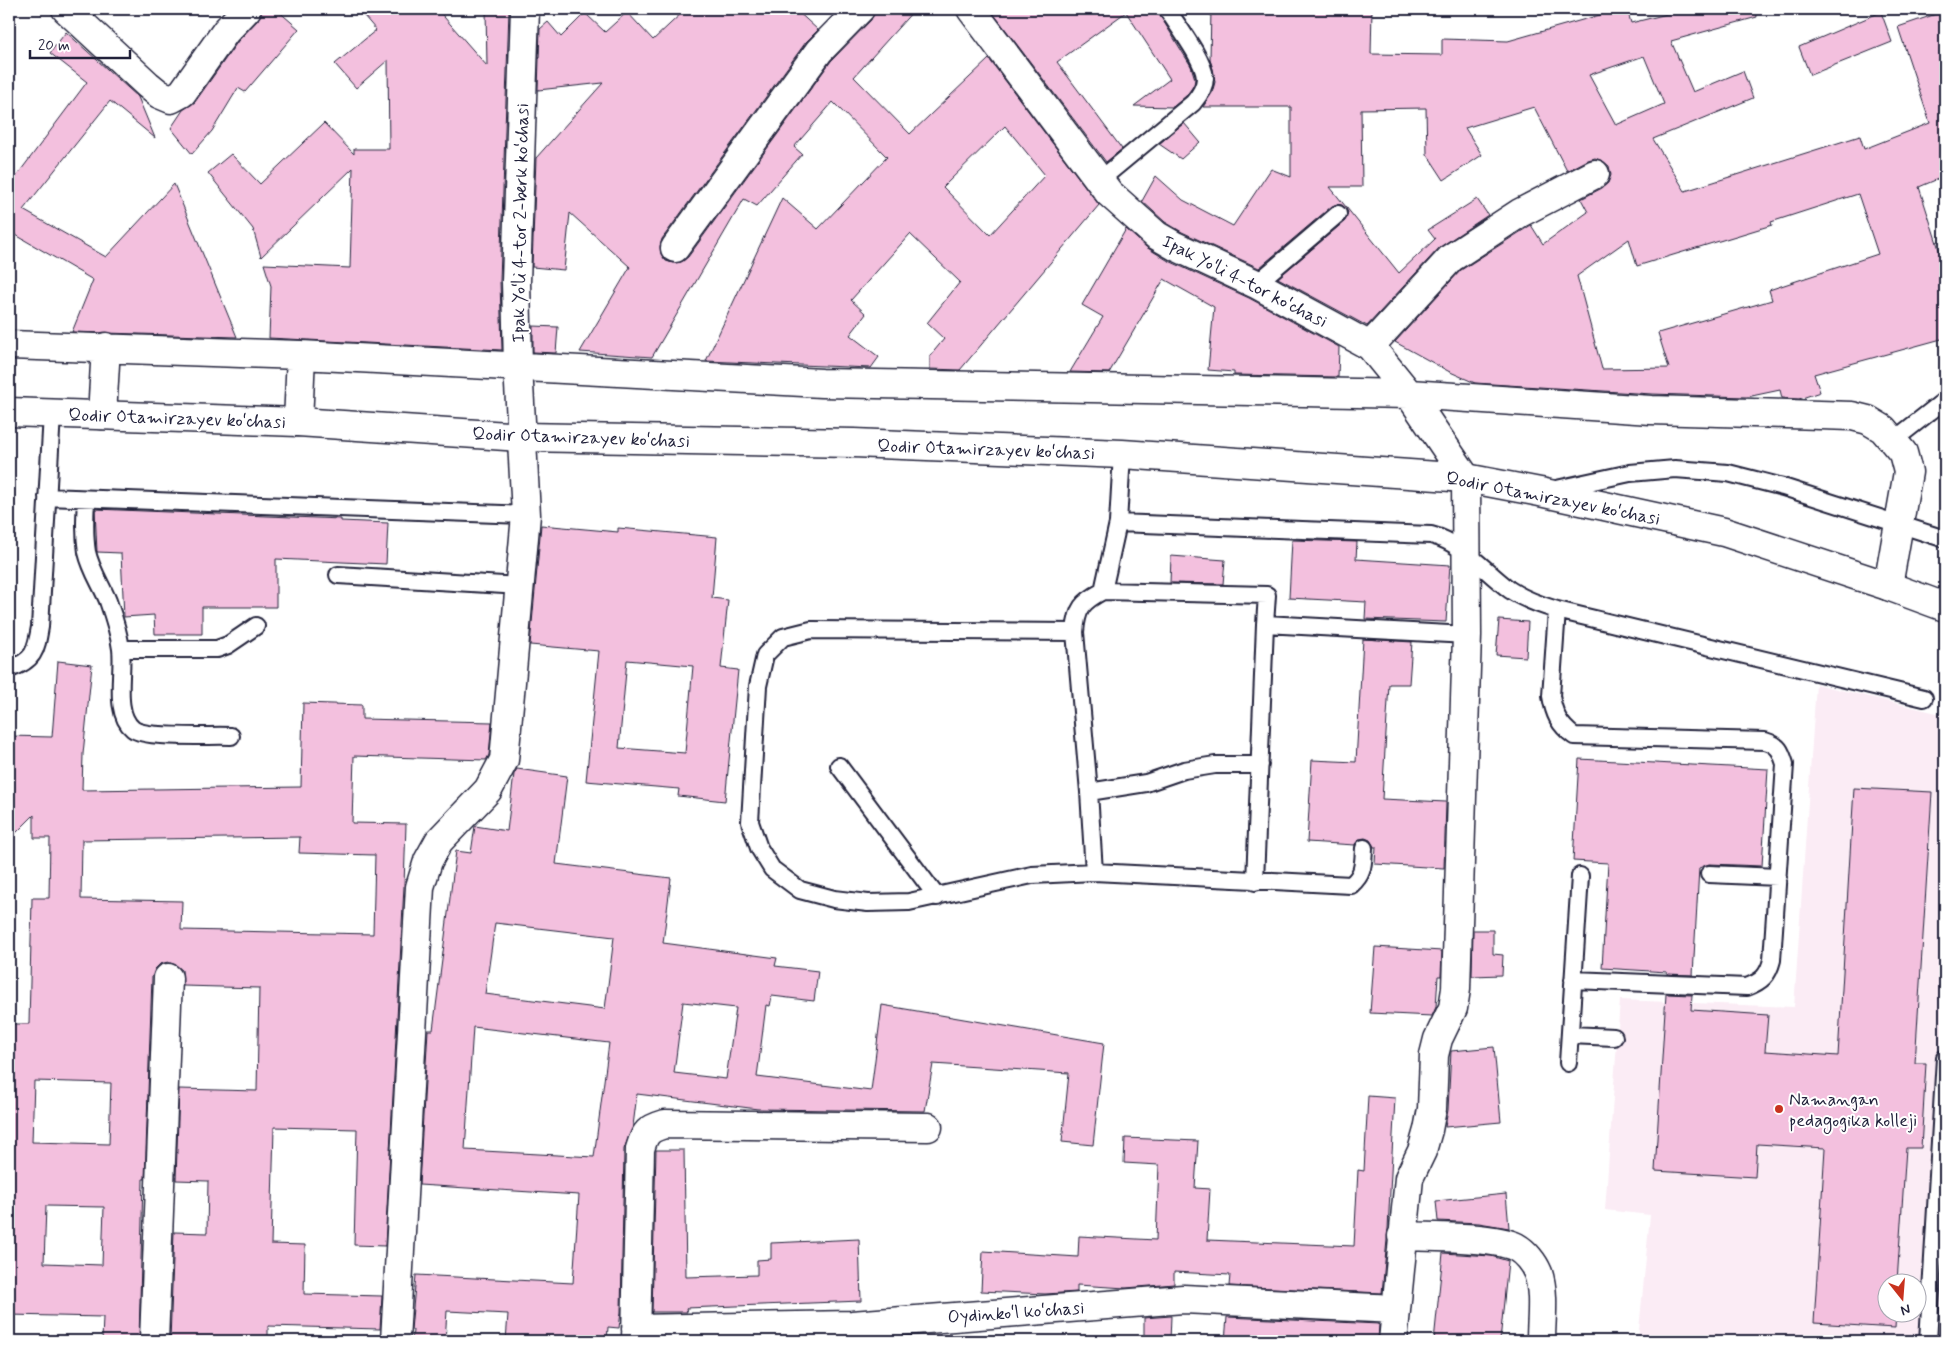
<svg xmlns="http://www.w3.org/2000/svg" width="1954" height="1350" font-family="Mynerve,sans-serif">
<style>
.built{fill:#fbecf5;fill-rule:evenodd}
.building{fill:#f3c0de;stroke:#22223b;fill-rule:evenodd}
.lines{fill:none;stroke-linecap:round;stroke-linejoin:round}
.lane-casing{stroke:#22223b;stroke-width:20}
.street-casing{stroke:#22223b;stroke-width:31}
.secondary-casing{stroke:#22223b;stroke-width:31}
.lane{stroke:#fff;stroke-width:16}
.street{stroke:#fff;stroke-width:28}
.secondary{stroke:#fff;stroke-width:28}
.poi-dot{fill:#c8321e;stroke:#fff;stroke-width:2}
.labels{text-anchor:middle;stroke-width:4;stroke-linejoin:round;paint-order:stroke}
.street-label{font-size:18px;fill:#22223b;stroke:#fff}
.poi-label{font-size:18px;fill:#22223b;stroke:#fff;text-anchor:start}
</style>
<rect width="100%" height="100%" fill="#fff"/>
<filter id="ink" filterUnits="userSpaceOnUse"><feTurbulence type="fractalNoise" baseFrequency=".02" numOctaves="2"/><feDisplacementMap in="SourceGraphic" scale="10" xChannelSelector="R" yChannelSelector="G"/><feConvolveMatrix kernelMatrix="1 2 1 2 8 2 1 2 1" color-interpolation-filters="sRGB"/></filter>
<g filter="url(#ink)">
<path class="built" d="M 1816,684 L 1945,715 L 1945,1341 L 1638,1341 L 1650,1215 L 1605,1210 L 1620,1000 L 1794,1007 ZM 1886,1282 L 1916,1282 L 1916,1312 L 1886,1312 Z"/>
<path class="building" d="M 262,9 L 276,9 L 299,29 L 245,92 L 238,88 L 212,131 L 192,154 L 171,128 L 183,110 L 195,102 L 238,41 L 258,20 Z
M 358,9 L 437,9 L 487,66 L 486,9 L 509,9 L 500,281 L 502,350 L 269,338 L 271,286 L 264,264 L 350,268 L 353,168 L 261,257 L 253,229 L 208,173 L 231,154 L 260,184 L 324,123 L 354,154 L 354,149 L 389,149 L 388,60 L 356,88 L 335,64 L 376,30 Z
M 686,9 L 795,9 L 818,30 L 806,42 L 662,239 L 660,246 L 661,254 L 666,261 L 673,263 L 681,262 L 688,257 L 831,61 L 871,20 L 875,9 L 915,9 L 854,77 L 910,134 L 989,59 L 1099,205 L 960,370 L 930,369 L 930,356 L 944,339 L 927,323 L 960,282 L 910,234 L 851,300 L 866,314 L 850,335 L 879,357 L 871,368 L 706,361 L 782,198 L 818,229 L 887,157 L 833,102 L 794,147 L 802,154 L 757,206 L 744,199 L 652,357 L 580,352 L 630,267 L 570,213 L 564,270 L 532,267 L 536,158 L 603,83 L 538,90 L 540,29 L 548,22 L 561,37 L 585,13 L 605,32 L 627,12 L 653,40 ZM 1005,126 L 1045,175 L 990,235 L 943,187 Z
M 990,9 L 1157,9 L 1159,14 L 1191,66 L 1195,79 L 1194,85 L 1186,96 L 1173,107 L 1134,106 L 1170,79 L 1126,12 L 1057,62 L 1122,149 L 1106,162 Z
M 1211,9 L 1372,9 L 1371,54 L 1442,55 L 1442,39 L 1508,41 L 1621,9 L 1627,9 L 1631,23 L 1687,9 L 1756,9 L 1757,17 L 1671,41 L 1693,92 L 1743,71 L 1753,98 L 1653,139 L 1685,191 L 1860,136 L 1864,149 L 1930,123 L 1898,27 L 1945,11 L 1945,176 L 1919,187 L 1945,268 L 1945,338 L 1814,374 L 1820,392 L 1799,399 L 1782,398 L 1780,390 L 1747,397 L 1652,394 L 1475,383 L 1448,371 L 1395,342 L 1461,270 L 1531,225 L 1543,244 L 1588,212 L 1581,199 L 1602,188 L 1608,183 L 1611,175 L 1609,166 L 1603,161 L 1595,158 L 1588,160 L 1567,171 L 1534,107 L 1465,128 L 1482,155 L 1444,180 L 1427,154 L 1426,108 L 1361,109 L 1362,187 L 1330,187 L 1399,273 L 1435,239 L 1428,230 L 1477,199 L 1488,215 L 1440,247 L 1367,326 L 1278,278 L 1345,221 L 1348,212 L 1342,205 L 1337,204 L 1332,206 L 1259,268 L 1182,232 L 1165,222 L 1142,201 L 1156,176 L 1183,200 L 1233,226 L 1271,169 L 1291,177 L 1291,107 L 1203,107 L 1212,93 L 1215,82 L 1213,69 L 1210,60 ZM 1644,56 L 1664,104 L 1616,125 L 1589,75 ZM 1858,194 L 1878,254 L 1769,290 L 1772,300 L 1658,333 L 1669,368 L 1602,369 L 1577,276 L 1629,239 L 1637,266 L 1772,225 L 1771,222 Z
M 1881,12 L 1892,42 L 1810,75 L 1799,47 Z
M 66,32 L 138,97 L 155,138 L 110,101 L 23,210 L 106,257 L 174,184 L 237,337 L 72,332 L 93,280 L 9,231 L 9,186 L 87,82 L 50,53 Z
M 1184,123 L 1200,142 L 1181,159 L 1159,144 Z
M 1126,229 L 1146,247 L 1167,260 L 1249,298 L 1339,347 L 1338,377 L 1234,375 L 1234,372 L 1208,370 L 1214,307 L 1164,279 L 1109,373 L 1070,372 L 1103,317 L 1082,305 Z
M 533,326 L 558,327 L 556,353 L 533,352 Z
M 95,509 L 341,519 L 341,521 L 388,523 L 386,564 L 276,559 L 276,607 L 202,607 L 202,634 L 155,634 L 154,615 L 124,617 L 121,553 L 97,552 Z
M 541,525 L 618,532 L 618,528 L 717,537 L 712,598 L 728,600 L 721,668 L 738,670 L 725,801 L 678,796 L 679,789 L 586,781 L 599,651 L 530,645 ZM 627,660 L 693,666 L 685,753 L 619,748 Z
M 1292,540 L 1357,542 L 1356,559 L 1450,565 L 1446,622 L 1365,619 L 1366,602 L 1289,598 Z
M 1171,556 L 1225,560 L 1223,584 L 1170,583 Z
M 1499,620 L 1528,622 L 1526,657 L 1496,655 Z
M 1363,639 L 1412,642 L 1409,684 L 1389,684 L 1382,799 L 1446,802 L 1444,868 L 1375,864 L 1376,847 L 1374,847 L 1370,840 L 1365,838 L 1359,839 L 1355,845 L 1307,842 L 1312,760 L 1356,762 Z
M 58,661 L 92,665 L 83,754 L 82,790 L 301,787 L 303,703 L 362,705 L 362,719 L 492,722 L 489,755 L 486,760 L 354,756 L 352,823 L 406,824 L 404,886 L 385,1246 L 354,1245 L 357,1129 L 274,1127 L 271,1244 L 305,1245 L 304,1294 L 382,1296 L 380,1329 L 268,1326 L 268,1341 L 170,1341 L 174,1232 L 207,1233 L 208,1181 L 176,1180 L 179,1089 L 257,1091 L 259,988 L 183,986 L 182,970 L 176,965 L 168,962 L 160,964 L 155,969 L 152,977 L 145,1179 L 143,1179 L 139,1341 L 102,1341 L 103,1317 L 9,1315 L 9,1024 L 29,1024 L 32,898 L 49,898 L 50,838 L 34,838 L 34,815 L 9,840 L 9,736 L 52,737 ZM 300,837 L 299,853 L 375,855 L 373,934 L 181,930 L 182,901 L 81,899 L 82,840 ZM 34,1081 L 111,1083 L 109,1144 L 32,1142 ZM 46,1206 L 104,1207 L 102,1265 L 44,1263 Z
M 1579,759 L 1768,769 L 1762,866 L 1709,864 L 1699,868 L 1693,975 L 1667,974 L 1667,972 L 1602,968 L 1608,863 L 1573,861 Z
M 517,769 L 567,776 L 556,864 L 671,878 L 663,943 L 777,958 L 775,966 L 818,971 L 814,1001 L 772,996 L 770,1006 L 766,1005 L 757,1077 L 871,1091 L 882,1005 L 1104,1043 L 1093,1145 L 1062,1142 L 1069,1073 L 933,1064 L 925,1111 L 758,1109 L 637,1094 L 633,1126 L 624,1149 L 621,1312 L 619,1328 L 608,1327 L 607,1341 L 506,1341 L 508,1314 L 447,1311 L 445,1341 L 412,1341 L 413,1330 L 411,1330 L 416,1275 L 573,1283 L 579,1195 L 419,1185 L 428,1030 L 433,1030 L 456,851 L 471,853 L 475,826 L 507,831 L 514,774 ZM 495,923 L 614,937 L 605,1009 L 485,994 ZM 683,1002 L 736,1008 L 726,1079 L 674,1073 ZM 473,1027 L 609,1043 L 594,1157 L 465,1150 Z
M 1854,788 L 1932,792 L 1915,1063 L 1926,1063 L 1921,1148 L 1906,1148 L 1897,1282 L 1886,1282 L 1886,1312 L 1896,1312 L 1895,1328 L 1814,1323 L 1825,1148 L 1757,1144 L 1755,1177 L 1655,1171 L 1666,994 L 1692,995 L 1691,1010 L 1768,1015 L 1765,1051 L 1838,1056 Z
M 1473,930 L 1493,930 L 1493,954 L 1503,955 L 1502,975 L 1472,976 Z
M 1375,947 L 1442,951 L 1441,976 L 1438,976 L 1436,1007 L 1432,1016 L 1370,1013 Z
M 1494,1047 L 1501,1122 L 1445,1127 L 1448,1110 L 1451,1051 Z
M 1368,1096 L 1395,1098 L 1388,1229 L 1382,1293 L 1229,1286 L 1230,1275 L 1174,1272 L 1174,1284 L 1126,1288 L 1077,1285 L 1077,1292 L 1045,1294 L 981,1291 L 983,1251 L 1078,1257 L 1079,1236 L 1156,1240 L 1159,1165 L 1124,1163 L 1125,1138 L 1198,1141 L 1195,1188 L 1210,1189 L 1207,1240 L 1354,1246 L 1358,1170 L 1364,1171 Z
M 656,1150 L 684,1150 L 686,1277 L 757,1275 L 757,1260 L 771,1259 L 771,1243 L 859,1239 L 861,1301 L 686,1308 L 687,1312 L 652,1312 Z
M 1506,1194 L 1509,1228 L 1479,1223 L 1438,1221 L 1436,1201 Z
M 1443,1253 L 1491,1256 L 1508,1261 L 1500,1341 L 1434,1341 Z
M 1171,1316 L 1170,1341 L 1144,1341 L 1144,1318 Z
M 1227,1317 L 1379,1324 L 1378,1341 L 1225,1341 Z"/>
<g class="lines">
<g class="lane-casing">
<path id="lane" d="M 1100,180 L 1193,103 C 1199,96 1205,88 1205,78 C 1204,60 1177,25 1167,9
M 1256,284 L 1338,214
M 1894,440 L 1945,400
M 1122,454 L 1118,523 L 1103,591 C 1082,602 1077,608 1075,632 L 1089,792 L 1094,872 L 1351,885 C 1364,874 1363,864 1364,848
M 1552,490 L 1630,473 L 1675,469 L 1728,473 L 1783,487 L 1945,539
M 47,497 L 526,515
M 86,499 C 85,517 84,534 87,552 C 91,570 101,584 108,601 C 113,615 119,634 121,649 C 124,672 113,713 133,729 C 146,739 212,735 231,736
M 1118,523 L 1431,535 C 1463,543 1484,571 1510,590 C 1525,600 1540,605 1557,610 L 1924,698
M 338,575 L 520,586
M 1103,591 L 1267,595 L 1265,624
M 1557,610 L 1551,696 C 1554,714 1559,725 1574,736 L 1765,741 C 1779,745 1781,751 1785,764 L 1772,960 C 1768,976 1762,981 1747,987 L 1573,980
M 1075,632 L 811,630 L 783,637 L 765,655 L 758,686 L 750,822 L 759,848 L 772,869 L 800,890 L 834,899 L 868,903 L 909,902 L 1032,875 L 1094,872
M 121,649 L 217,649 L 228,645 L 256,626
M 9,669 C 34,661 36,651 40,627 L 52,414
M 839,766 L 937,897
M 1089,792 L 1146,783 L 1184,770 L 1215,765 L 1260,765
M 1709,874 L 1778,877
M 1255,882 L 1265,624 L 1467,635
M 1570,1035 L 1614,1037
M 1568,1063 L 1580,876
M 1928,1341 L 1945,1058"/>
</g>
<g class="street-casing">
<path id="street" d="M 66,9 L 148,85 L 159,94 L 171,99 L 182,93 L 226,31 L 247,9
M 971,9 L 1109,193 L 1156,235 L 1175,246 L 1256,284 L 1370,346 L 1409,394 L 1466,478 L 1467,635 L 1456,989 L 1453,1008 L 1438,1039 L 1434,1055 L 1432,1109 L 1428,1130 L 1422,1151 L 1409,1178 L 1393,1341
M 675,248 L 819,51 L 860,9
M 9,345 L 301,355 L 822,383 L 1409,394 L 1651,410 L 1852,416 L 1868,420 L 1883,429 L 1903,453 L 1908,472 L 1888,586
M 1370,346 L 1451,258 L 1520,213 L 1595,174
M 102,415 L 106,347
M 298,422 L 301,355
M 1402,1236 C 1428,1237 1495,1236 1516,1247 C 1525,1252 1534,1263 1538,1273 C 1545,1294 1541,1319 1541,1341
M 636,1329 L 852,1325 L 1183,1299 L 1396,1309
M 154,1341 L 168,978
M 395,1341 L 420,887 L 428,861 L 439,841 L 488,790 L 504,760 L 526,515 L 518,366 L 516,282 L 525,9
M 636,1341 L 640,1149 C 645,1132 648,1129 665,1124 L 928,1127"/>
</g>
<g class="secondary-casing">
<path id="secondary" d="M 9,412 L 298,422 L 522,437 L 854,443 L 1122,454 L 1466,478 L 1540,492 L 1724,532 L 1888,586 L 1945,607"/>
</g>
<use href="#lane" class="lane"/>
<use href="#street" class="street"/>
<use href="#secondary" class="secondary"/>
</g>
</g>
<circle class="poi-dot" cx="1779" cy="1109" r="5"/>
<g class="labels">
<g class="street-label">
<text transform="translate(520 223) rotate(-89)" y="6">Ipak Yoʻli 4-tor 2-berk koʻchasi</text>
<text transform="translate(1245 281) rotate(27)" y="6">Ipak Yoʻli 4-tor koʻchasi</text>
<text transform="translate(177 418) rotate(2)" y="6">Qodir Otamirzayev koʻchasi</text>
<text transform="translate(581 437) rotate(2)" y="6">Qodir Otamirzayev koʻchasi</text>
<text transform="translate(986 449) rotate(2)" y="6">Qodir Otamirzayev koʻchasi</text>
<text transform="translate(1553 498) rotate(11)" y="6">Qodir Otamirzayev koʻchasi</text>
<text transform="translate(1016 1312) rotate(-4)" y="6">Oydinkoʻl koʻchasi</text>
</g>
<g class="poi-label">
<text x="1789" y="1105">Namangan<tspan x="1789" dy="21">pedagogika kolleji</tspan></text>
</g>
</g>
<rect width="1954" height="1350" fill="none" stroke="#fff" stroke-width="30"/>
<rect x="15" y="15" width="1924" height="1320" fill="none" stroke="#22223b" stroke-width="2" filter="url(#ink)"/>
<g transform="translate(1902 1298) rotate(163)"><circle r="24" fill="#ffffff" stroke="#a7a7b1"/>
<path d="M0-4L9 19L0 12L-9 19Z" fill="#c8321e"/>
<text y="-8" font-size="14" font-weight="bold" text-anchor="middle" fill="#22223b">N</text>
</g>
<path d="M30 50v8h100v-8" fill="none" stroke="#22223b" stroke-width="2.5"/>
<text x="38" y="50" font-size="15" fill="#22223b" stroke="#ffffff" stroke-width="4" paint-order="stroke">20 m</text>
</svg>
